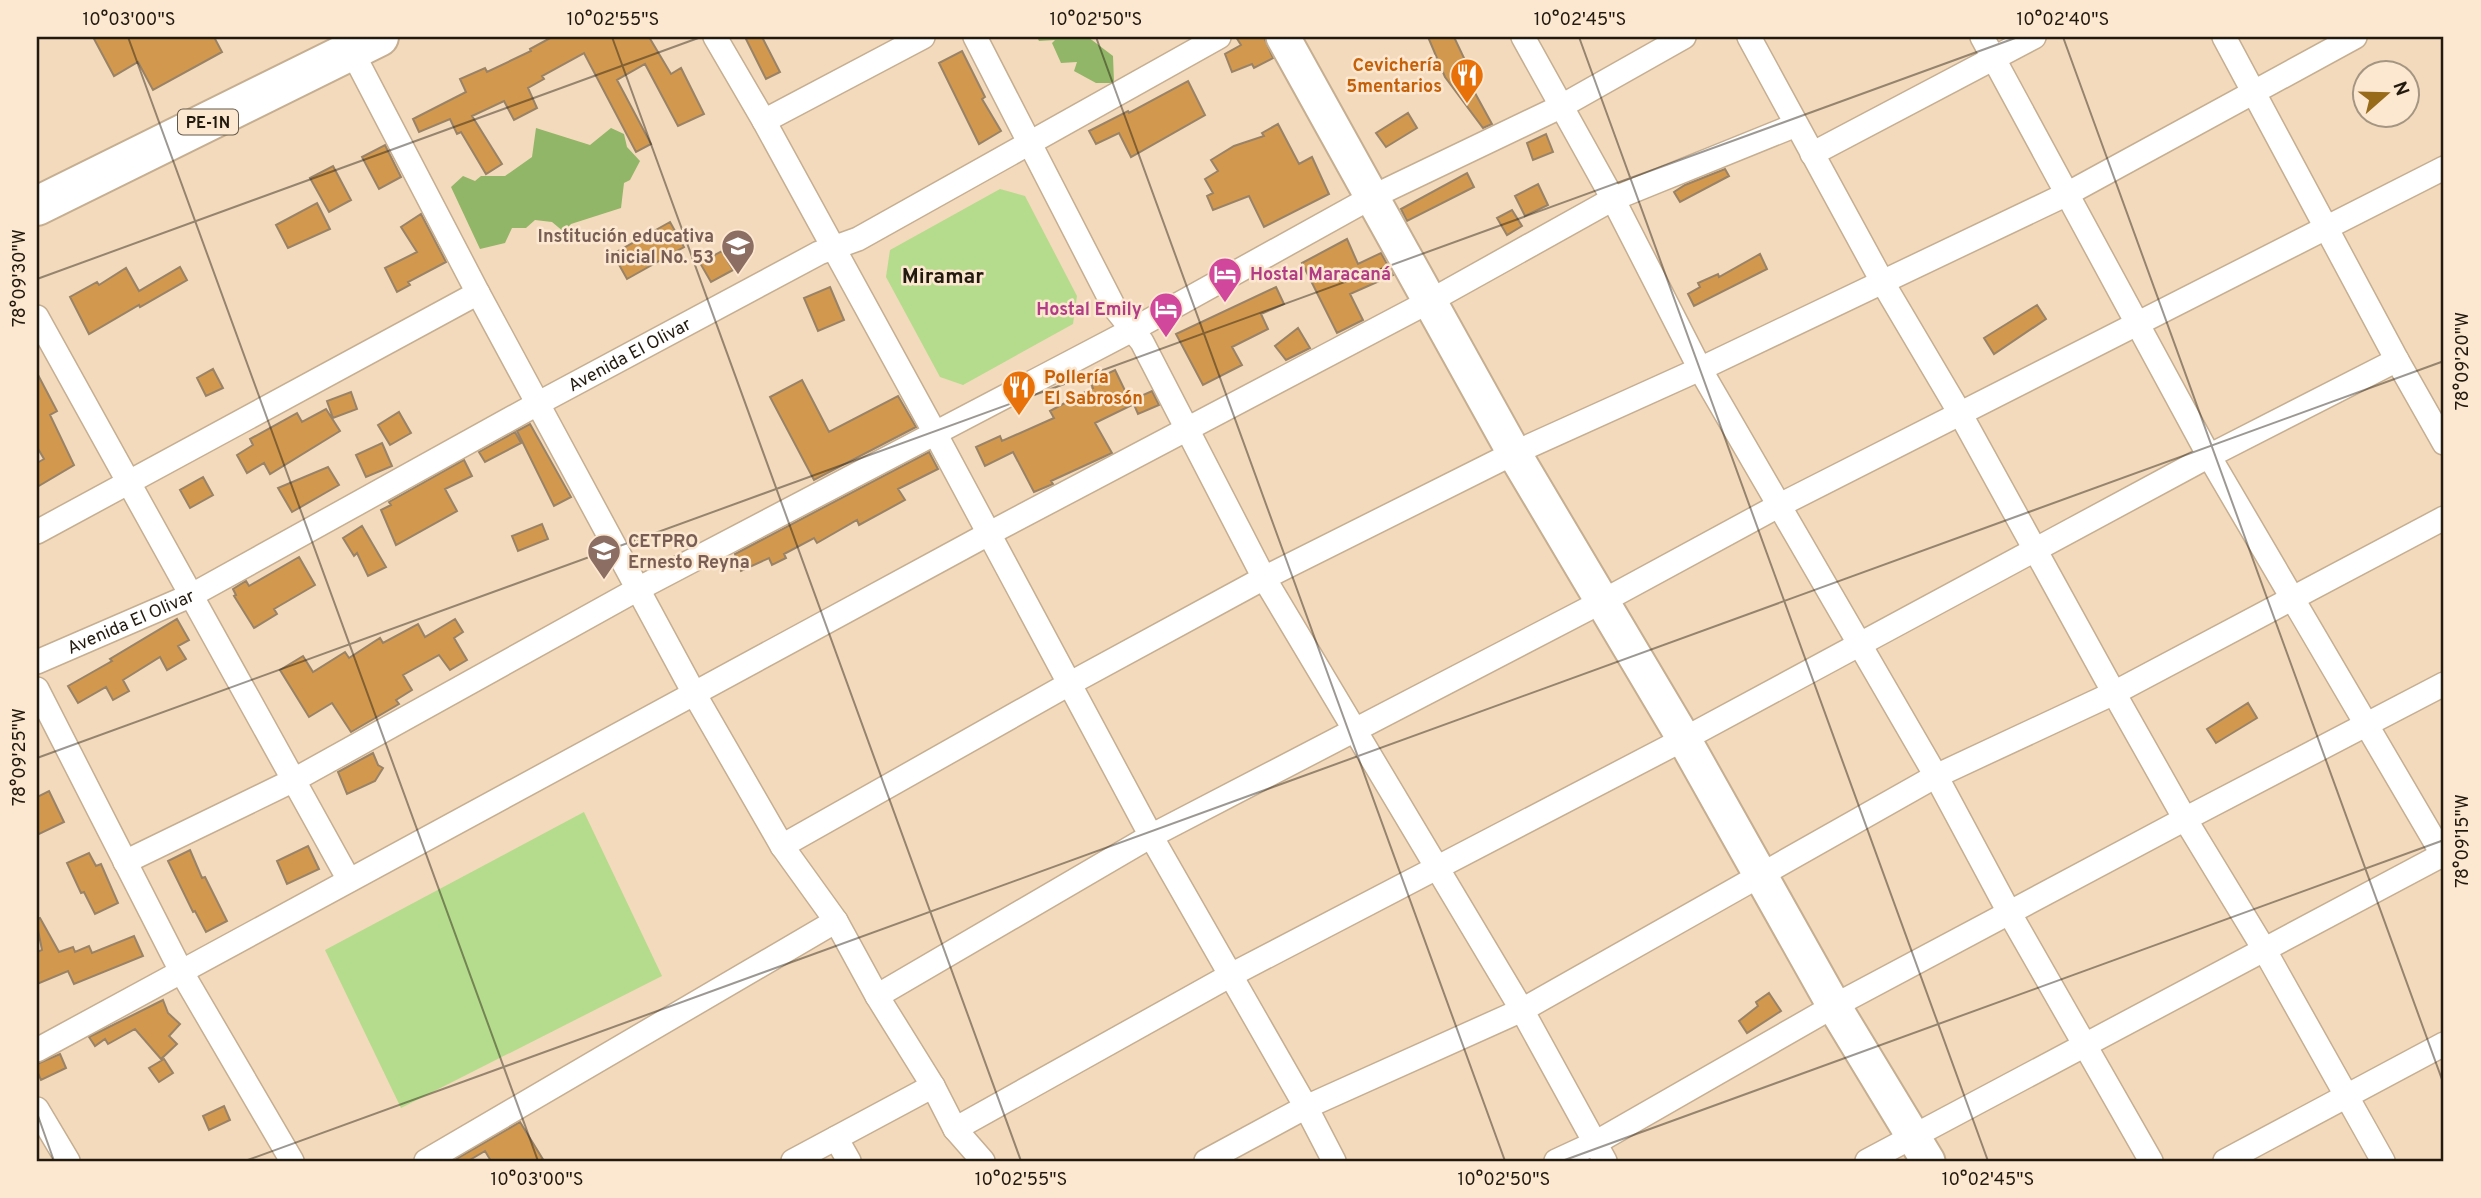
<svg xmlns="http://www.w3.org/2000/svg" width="2481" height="1198" font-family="Overpass,sans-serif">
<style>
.green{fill:#b5dc8c}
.forest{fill:#91b667}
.building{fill:#d2994e;stroke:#998266;stroke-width:2}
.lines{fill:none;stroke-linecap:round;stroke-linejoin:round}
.street-casing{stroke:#c6ae91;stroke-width:26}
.secondary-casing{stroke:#c6ae91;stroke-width:37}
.highway-casing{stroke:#c6ae91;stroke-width:42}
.street{stroke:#fff;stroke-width:23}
.secondary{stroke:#fff;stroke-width:33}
.highway{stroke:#fff;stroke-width:38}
.ticks{fill:none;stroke:#231a0f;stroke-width:2;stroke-opacity:0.45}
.labels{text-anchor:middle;stroke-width:5;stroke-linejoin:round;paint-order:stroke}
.shield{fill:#fce8d0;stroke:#645849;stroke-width:2}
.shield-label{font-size:16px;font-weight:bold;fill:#231a0f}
.food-label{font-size:18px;font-weight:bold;fill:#c56008;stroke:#fce8d0;text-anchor:end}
.education-label{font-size:18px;font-weight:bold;fill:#785e54;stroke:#fce8d0;text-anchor:end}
.hotel-label{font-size:18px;font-weight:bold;fill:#b23c85;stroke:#fce8d0;text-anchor:start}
.street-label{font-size:18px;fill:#231a0f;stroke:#fce8d0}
.quarter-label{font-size:21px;font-weight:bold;fill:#231a0f;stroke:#fce8d0}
.neatline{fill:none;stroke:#231a0f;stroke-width:2.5}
.ticks-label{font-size:18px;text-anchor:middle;fill:#231a0f}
</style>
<rect width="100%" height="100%" fill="#f3dabc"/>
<path class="green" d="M 1000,189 L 1025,196 L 1077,296 L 1073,324 L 963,385 L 940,377 L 886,277 L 890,250 Z
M 584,812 L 662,976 L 401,1108 L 325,950 Z"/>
<path class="forest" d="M 1037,37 L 1088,37 L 1113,56 L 1114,83 L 1096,83 L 1074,71 L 1077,62 L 1061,63 L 1052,43 L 1055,40 L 1039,41 Z
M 536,128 L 590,145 L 611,128 L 624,134 L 627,147 L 640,161 L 630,180 L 624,183 L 621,208 L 571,224 L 564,232 L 552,222 L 535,220 L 526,228 L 512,228 L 505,243 L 480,249 L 451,187 L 463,176 L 475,181 L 481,176 L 505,176 L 532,157 Z"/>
<path class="building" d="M 93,37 L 214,37 L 222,52 L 153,90 L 138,62 L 114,76 Z
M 552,37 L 649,37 L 671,74 L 681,68 L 704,114 L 678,126 L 645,64 L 617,80 L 651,144 L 636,152 L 584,53 L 542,76 L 544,79 L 528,88 L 537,108 L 514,120 L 504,101 L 472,116 L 502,164 L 486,174 L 461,132 L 457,134 L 450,119 L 419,132 L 413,119 L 466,92 L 460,79 L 485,68 L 487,72 L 531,51 L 530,49 Z
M 745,37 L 762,37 L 780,72 L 766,79 Z
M 1236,37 L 1264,37 L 1273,58 L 1254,68 L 1252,64 L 1232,72 L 1225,54 L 1241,45 Z
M 1428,37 L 1454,37 L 1474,79 L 1469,82 L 1492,124 L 1483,128 L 1445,77 Z
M 962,51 L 985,97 L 982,99 L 1001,131 L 979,144 L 939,63 Z
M 1188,81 L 1205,115 L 1131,157 L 1119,133 L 1096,144 L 1089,131 L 1128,111 L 1129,113 Z
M 1408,113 L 1417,128 L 1386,147 L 1376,133 Z
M 1278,124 L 1299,164 L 1312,157 L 1329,194 L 1264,227 L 1249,196 L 1213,210 L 1207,196 L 1213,193 L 1205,179 L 1218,171 L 1211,160 L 1234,146 L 1264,136 L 1262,133 Z
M 1546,134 L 1553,152 L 1533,160 L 1527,143 Z
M 385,145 L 401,177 L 379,189 L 362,157 Z
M 333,166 L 351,200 L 329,212 L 310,178 Z
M 1725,169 L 1729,176 L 1680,202 L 1674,192 L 1685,185 Z
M 1467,173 L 1474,187 L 1407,221 L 1401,209 Z
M 1538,184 L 1548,205 L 1525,216 L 1515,196 Z
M 317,203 L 330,229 L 288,248 L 276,225 Z
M 1512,210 L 1522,226 L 1507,235 L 1497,218 Z
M 421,214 L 446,262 L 408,282 L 410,285 L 397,292 L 385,268 L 417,252 L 401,227 Z
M 670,222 L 684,247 L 627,279 L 613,254 Z
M 1347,239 L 1358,264 L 1381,253 L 1393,275 L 1350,294 L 1363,320 L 1337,333 L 1302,263 Z
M 722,251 L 733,270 L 711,282 L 700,263 Z
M 1760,254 L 1767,269 L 1694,306 L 1688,294 L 1700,287 L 1698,283 L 1718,274 L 1719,277 Z
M 180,267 L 187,280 L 140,307 L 139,305 L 89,334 L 70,297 L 97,282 L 99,285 L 126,268 L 139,291 Z
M 830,287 L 844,320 L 818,331 L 804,298 Z
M 1276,287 L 1284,304 L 1261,314 L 1268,329 L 1232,347 L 1242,365 L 1203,385 L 1176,334 Z
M 2037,305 L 2046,319 L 1994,354 L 1984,338 Z
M 1298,328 L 1310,348 L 1286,360 L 1275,346 Z
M 213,369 L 223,388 L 206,396 L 197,378 Z
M 1115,370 L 1132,405 L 1095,423 L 1112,453 L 1051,481 L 1053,484 L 1034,492 L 1013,452 L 985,466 L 976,447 L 1000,436 L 1002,441 L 1054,418 L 1050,411 L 1093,388 L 1090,382 Z
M 37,373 L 57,411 L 50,415 L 74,465 L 37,487 L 37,463 L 44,459 L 37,447 Z
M 802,380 L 829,432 L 898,396 L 916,427 L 814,480 L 770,397 Z
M 1152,391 L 1159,405 L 1138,414 L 1132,400 Z
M 351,392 L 357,409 L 333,418 L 327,401 Z
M 326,409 L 340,431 L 270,474 L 264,463 L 247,473 L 237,455 L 253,445 L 250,439 L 297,413 L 302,422 Z
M 399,412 L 411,433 L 390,445 L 378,425 Z
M 530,424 L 571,497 L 554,506 L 517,431 Z
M 515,432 L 521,443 L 485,462 L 479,452 Z
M 382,443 L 392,466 L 366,477 L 356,455 Z
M 929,452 L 938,469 L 898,489 L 905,500 L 859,525 L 857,520 L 817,543 L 814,538 L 784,554 L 786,558 L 772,565 L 769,558 L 741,571 L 735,554 Z
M 464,460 L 472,476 L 445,489 L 457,511 L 396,545 L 381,510 L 391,505 L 389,502 Z
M 328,467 L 339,485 L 292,512 L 278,488 Z
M 203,477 L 213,495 L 190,508 L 180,490 Z
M 542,524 L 548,539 L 518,551 L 512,536 Z
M 362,526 L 386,567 L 368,576 L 357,553 L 354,556 L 343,538 Z
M 299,557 L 315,585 L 274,609 L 277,614 L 254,628 L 234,596 L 236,595 L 233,589 L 246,581 L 249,586 Z
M 177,619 L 189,640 L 178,646 L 186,659 L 167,670 L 160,657 L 123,680 L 129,691 L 113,700 L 106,687 L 78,703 L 68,686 L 112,661 L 110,659 Z
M 455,619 L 463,632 L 454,638 L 467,660 L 450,670 L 439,655 L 403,675 L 412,690 L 396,700 L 399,704 L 351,732 L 332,703 L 309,717 L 280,670 L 303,656 L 313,672 L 345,652 L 349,658 L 380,638 L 383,643 L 418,624 L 425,637 Z
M 2248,703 L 2257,718 L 2216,743 L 2207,729 Z
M 373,753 L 378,765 L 383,768 L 375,781 L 347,794 L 338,772 Z
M 49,791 L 64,822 L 37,835 L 37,797 Z
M 308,846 L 319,869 L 287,884 L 277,861 Z
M 190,850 L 202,878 L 205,877 L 227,921 L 206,932 L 195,911 L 193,912 L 168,861 Z
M 89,853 L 96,866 L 101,864 L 118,903 L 95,914 L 84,892 L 81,893 L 67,863 Z
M 40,918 L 59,952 L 73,947 L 75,952 L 89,946 L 92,953 L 134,936 L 143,956 L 74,984 L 68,971 L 37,984 L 37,952 L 42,950 L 37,925 L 37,919 Z
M 1769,993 L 1781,1011 L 1747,1033 L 1739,1021 L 1758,1006 L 1756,1002 Z
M 163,1000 L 168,1013 L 180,1024 L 169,1036 L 177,1044 L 161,1059 L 135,1029 L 108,1044 L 105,1039 L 95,1046 L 89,1037 Z
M 60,1054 L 66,1068 L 41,1080 L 37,1071 L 37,1064 Z
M 164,1059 L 173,1073 L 159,1082 L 149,1068 Z
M 224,1106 L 230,1120 L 209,1130 L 203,1116 Z
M 520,1122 L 544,1161 L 491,1161 L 485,1151 L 468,1161 L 453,1161 Z"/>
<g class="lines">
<g class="street-casing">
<g id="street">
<path d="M 715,37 L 764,121 L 935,433 L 1151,836 L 1306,1107 L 1334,1161"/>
<path d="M 975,37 L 1114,307 L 1142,342 L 1264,578 L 1522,1010 L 1605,1161"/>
<path d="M 1523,37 L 1613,199 L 1700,369 L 1936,776 L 2010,914 L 2151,1161"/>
<path d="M 1749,37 L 1883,283 L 1961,415 L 2114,693 L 2185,819 L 2264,949 L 2383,1161"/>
<path d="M 1982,37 L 2209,456 L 2444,857"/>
<path d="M 2224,37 L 2397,360 L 2444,443"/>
<path d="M 346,40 L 478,293 L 695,695 L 782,846 L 836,921 L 877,996 L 933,1086 L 955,1129 L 983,1161"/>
<path d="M 764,121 L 923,37"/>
<path d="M 1812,154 L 2034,37"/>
<path d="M 37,317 L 349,880"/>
<path d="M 37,532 L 478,293"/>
<path id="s1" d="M 37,662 L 192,595 L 537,404 L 819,253 L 858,239 L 1219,37"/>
<path d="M 37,689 L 181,971 L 292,1161"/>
<path d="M 782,846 L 1069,684 L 1264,578 L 1514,453 L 1700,369 L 2067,194 L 2355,37"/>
<path d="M 125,862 L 294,780 L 638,589 L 1132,330 L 1372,197 L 1560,107 L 1684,37"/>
<path d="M 877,996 L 1151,836 L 1603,601 L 1778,506 L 2444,168"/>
<path d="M 37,1050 L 990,533 L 1430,301 L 1613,199 L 1796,125"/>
<path d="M 37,1109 L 68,1161"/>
<path d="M 955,1129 L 1231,975 L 1684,739 L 2209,456 L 2397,360"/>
<path d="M 836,1138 L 849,1161"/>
<path d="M 426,1161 L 836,921"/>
<path d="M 793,1161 L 933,1086"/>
<path d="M 1206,1161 L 1306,1107 L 1522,1010 L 1936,776 L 2114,693 L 2444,518"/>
<path d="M 1556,1161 L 1595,1143 L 1834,1006 L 2185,819 L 2444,684"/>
<path d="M 1867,1161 L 2444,854"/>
<path d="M 2225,1161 L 2444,1044"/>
</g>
</g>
<g class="secondary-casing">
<path id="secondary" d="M 1283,37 L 1514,453 L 1684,739 L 1834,1006 L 1928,1161"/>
</g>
<g class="highway-casing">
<path id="highway" d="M 37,206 L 379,37"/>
</g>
<use href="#street" class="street"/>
<use href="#secondary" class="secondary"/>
<use href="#highway" class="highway"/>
</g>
<path class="ticks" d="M 128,37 L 538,1161M 612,37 L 1021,1161M 1096,37 L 1505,1161M 1579,37 L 1988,1161M 2063,37 L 2444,1085M 37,279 L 701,37M 37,758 L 2018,37M 37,1113 L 54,1161M 245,1161 L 2444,361M 1562,1161 L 2444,840"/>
<defs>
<g id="restaurant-pin" transform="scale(1.75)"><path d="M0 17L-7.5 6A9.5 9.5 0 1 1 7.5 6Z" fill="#e8710a" stroke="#fce8d0"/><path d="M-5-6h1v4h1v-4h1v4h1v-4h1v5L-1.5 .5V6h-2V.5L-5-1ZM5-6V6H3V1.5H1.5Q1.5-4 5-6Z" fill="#fff"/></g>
<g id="school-pin" transform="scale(1.75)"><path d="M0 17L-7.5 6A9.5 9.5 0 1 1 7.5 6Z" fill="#8d6e63" stroke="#fce8d0"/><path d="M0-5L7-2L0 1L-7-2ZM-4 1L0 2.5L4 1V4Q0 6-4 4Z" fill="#fff"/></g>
<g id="hotel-pin" transform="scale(1.75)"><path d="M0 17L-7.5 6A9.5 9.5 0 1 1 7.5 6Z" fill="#d1479c" stroke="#fce8d0"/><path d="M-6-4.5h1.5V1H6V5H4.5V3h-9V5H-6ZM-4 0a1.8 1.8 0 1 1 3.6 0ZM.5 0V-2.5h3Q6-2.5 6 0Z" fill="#fff"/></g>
<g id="university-pin" transform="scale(1.75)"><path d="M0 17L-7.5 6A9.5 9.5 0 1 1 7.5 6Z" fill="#8d6e63" stroke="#fce8d0"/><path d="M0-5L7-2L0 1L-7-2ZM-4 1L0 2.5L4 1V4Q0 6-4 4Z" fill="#fff"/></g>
</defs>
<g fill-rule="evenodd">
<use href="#restaurant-pin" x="1467" y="75"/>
<use href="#school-pin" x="738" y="246"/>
<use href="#hotel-pin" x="1225" y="274"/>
<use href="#hotel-pin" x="1166" y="309"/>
<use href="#restaurant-pin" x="1019" y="387"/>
<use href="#university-pin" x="604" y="551"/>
</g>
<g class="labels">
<rect class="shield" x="178" y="109.5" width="60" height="25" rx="5"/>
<g class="shield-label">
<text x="208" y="128">PE-1N</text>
</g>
<g class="food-label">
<text x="1442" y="71">Cevichería<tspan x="1442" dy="21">5mentarios</tspan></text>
<text x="1044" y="383" text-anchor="start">Pollería<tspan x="1044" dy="21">El Sabrosón</tspan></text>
</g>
<g class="education-label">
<text x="714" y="242">Institución educativa<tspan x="714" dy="21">inicial No. 53</tspan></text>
<text x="628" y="547" text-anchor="start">CETPRO<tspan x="628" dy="21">Ernesto Reyna</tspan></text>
</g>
<g class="hotel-label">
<text x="1250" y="280">Hostal Maracaná</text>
<text x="1142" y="315" text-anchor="end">Hostal Emily</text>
</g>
<g class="street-label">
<text dy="6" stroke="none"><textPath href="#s1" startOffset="668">Avenida El Olivar</textPath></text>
<text dy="6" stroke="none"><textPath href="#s1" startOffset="102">Avenida El Olivar</textPath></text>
</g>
<g class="quarter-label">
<text x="943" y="283">Miramar</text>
</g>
</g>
<rect width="2481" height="1198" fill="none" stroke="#fce8d0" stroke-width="77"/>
<g transform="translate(2386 94) rotate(70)"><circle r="33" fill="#fce8d0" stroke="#a59683" stroke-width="2"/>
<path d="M0-5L12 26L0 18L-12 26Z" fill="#986b1a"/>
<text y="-10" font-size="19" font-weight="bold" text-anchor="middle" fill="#231a0f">N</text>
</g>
<rect x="38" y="38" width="2404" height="1122" class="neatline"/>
<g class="ticks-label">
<text x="129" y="25">10°03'00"S</text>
<text x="613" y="25">10°02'55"S</text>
<text x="1096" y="25">10°02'50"S</text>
<text x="1580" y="25">10°02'45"S</text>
<text x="2063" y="25">10°02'40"S</text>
<text transform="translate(19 278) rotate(-90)" y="6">78°09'30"W</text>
<text transform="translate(2462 361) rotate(-90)" y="6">78°09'20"W</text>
<text transform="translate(19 757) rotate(-90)" y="6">78°09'25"W</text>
<text transform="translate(2462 841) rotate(-90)" y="6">78°09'15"W</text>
<text x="537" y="1185">10°03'00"S</text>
<text x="1021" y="1185">10°02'55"S</text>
<text x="1504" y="1185">10°02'50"S</text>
<text x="1988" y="1185">10°02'45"S</text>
</g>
</svg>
